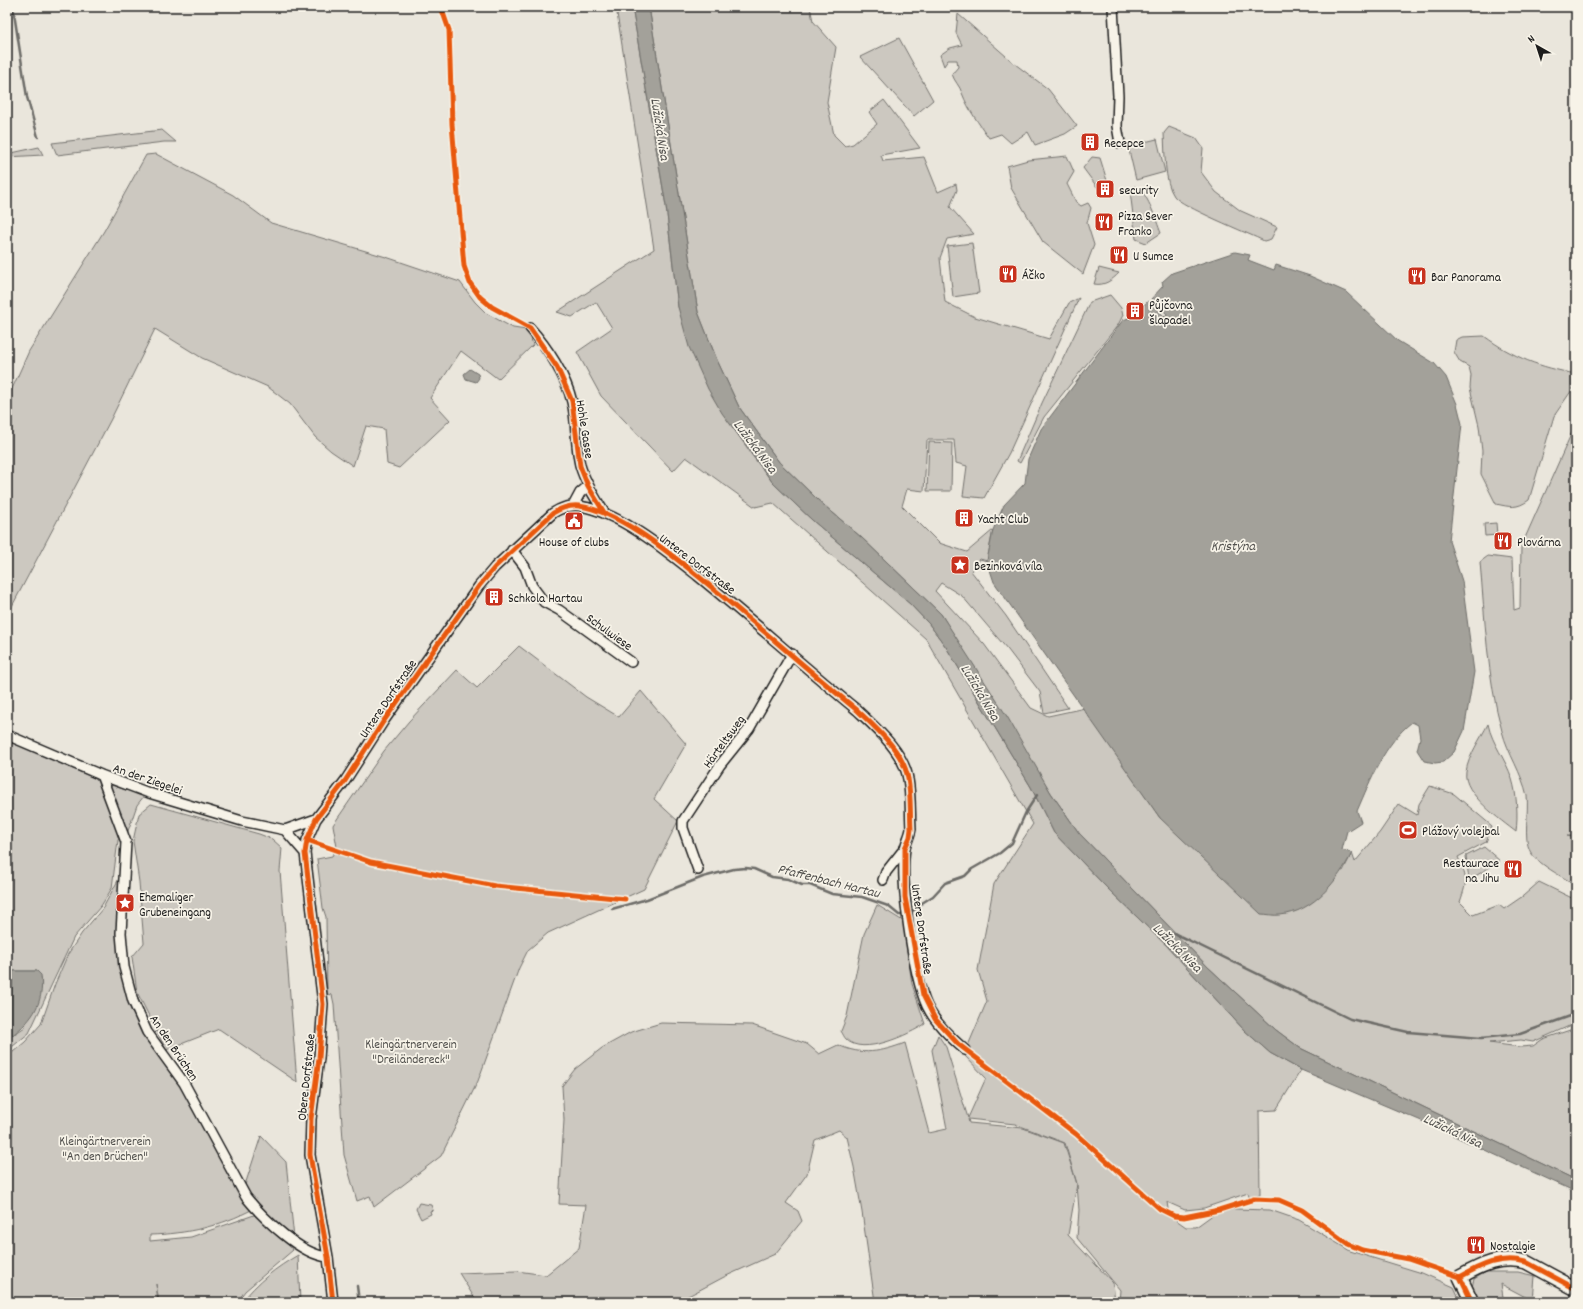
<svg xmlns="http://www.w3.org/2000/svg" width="1583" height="1309" font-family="Dekko,sans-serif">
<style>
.green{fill:#ccc8c0;stroke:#74726e}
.water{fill:#a3a19a;stroke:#6d6c68}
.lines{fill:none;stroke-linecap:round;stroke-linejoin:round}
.stream{stroke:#6d6c68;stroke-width:2.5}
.street-casing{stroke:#1c1c1c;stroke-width:12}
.secondary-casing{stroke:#1c1c1c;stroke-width:16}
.street{stroke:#f7f3e8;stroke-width:9}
.secondary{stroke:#f7f3e8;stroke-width:13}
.cycleway-casing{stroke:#f7f3e8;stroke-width:8}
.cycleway{stroke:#e8590c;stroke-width:5}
.labels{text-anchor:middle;stroke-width:3.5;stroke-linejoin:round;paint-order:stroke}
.poi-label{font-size:13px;fill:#1c1c1c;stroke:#f7f3e8;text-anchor:start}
.street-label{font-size:13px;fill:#1c1c1c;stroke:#f7f3e8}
.park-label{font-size:13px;fill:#51504d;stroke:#f7f3e8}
.water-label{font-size:14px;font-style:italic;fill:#52514e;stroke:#f7f3e8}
</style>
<rect width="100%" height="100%" fill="#eae6dc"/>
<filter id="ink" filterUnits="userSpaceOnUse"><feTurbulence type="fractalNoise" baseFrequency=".025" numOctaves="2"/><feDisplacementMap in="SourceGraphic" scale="8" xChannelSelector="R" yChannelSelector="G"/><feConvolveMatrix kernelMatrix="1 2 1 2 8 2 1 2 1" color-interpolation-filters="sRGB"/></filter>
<g filter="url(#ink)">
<path class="green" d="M 616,7 L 632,7 L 666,206 L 678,307 L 751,454 L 773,483 L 812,520 L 910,604 L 929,624 L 946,647 L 1031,787 L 1054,833 L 1107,888 L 1167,946 L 1244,1030 L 1270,1053 L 1301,1070 L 1276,1110 L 1259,1111 L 1260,1195 L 1249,1197 L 1248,1193 L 1204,1208 L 1185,1210 L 1167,1202 L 1169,1215 L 1186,1227 L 1196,1227 L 1214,1214 L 1234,1209 L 1270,1210 L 1299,1220 L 1350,1251 L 1422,1273 L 1454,1287 L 1461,1302 L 1119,1302 L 1120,1290 L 1077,1238 L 1079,1210 L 1077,1184 L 1065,1143 L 1015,1124 L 968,1119 L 969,1123 L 1023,1128 L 1064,1143 L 1077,1184 L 1068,1235 L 1113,1283 L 1115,1302 L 875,1302 L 862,1212 L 854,1167 L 847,1137 L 839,1130 L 815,1140 L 807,1174 L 786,1203 L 798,1211 L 802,1221 L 775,1254 L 724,1277 L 677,1302 L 477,1302 L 459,1273 L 517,1271 L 546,1275 L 579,1248 L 586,1205 L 559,1204 L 564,1120 L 562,1086 L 575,1069 L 602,1048 L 631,1032 L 661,1023 L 752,1025 L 807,1044 L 819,1054 L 838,1045 C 862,1056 881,1052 905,1043 L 929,1133 L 947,1129 L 932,1050 L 938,1035 L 946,1047 L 968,1118 L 986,1078 L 964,1055 L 987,1001 L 978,970 L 994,884 L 1033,824 L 926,639 L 773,503 L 755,507 L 686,457 L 673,471 L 601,396 L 577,352 L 612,328 L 596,302 L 572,317 L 557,312 L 654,249 Z
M 649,7 L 810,7 L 813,21 L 836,47 L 827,102 L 834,135 L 845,146 L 853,144 L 877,124 L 869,112 L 884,100 L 920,148 L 881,155 L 883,161 L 924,157 L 938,192 L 956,184 L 957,190 L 950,207 L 974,234 L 947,239 L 940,258 L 945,302 L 975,317 L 1049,339 L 1069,303 L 1079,298 L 1009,453 L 984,498 L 963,496 L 967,466 L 956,463 L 954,440 L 927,440 L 924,491 L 907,489 L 902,506 L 939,543 L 967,552 L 993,530 L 987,561 L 980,559 L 971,571 L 1006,616 L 1068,708 L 1044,713 L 1040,692 L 1008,650 L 962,596 L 941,583 L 935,591 L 984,644 L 1031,708 L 1048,716 L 1085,708 L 1160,818 L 1343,871 L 1352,853 L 1355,862 L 1380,832 L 1399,804 L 1417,815 L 1419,804 L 1430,786 L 1454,794 L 1492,826 L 1486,842 L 1458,857 C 1467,879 1468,879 1460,902 L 1473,915 L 1499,905 L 1504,909 L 1523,896 L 1539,882 L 1576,900 L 1576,1023 L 1533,1042 L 1521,1040 L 1489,1043 L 1520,1047 L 1533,1046 L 1543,1039 L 1576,1028 L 1576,1180 L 1300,1048 L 1276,1030 L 1208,967 L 1079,833 L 1051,793 L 941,614 L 862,538 L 818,500 L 779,462 L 739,407 L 717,360 L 698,312 Z
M 958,14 L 1015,64 L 1048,89 L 1077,126 L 1065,134 L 1035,145 L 1028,132 L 1011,143 L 1001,134 L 989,138 C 978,122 969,111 962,93 C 960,86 954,81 952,74 L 958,67 L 957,60 L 948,60 L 944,66 L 940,55 L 950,48 L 962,45 L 956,33 Z
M 899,38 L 933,100 L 914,116 L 860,57 Z
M 1169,127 L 1196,138 L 1203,148 L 1201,172 L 1216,192 L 1241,211 L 1277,227 L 1271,239 L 1264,241 C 1250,234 1180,206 1174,196 C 1164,182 1165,150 1164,133 Z
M 162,130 L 176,142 L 164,142 L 57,155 L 52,143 Z
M 1157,139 L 1165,172 L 1136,180 L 1128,146 Z
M 39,147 L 43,155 L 7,157 L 7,154 Z
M 156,154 L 233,195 L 271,223 L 386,257 L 460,282 L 475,302 L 486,313 L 513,328 L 526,330 L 530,336 L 533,345 L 498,379 L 461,351 L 430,398 L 450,420 L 399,468 L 387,464 L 384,429 L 366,426 L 353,466 L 331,451 L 315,437 L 290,404 L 268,387 L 202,358 L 155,329 L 111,419 L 10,610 L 7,608 L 7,400 L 29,351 L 104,231 L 146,155 Z
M 1067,156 L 1074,172 L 1067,184 L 1076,202 L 1081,206 L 1088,203 L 1091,208 L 1087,223 L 1094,245 L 1083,274 L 1043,242 L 1011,188 L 1007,166 L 1028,160 Z
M 1092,157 L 1100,158 L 1108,184 L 1102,187 L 1100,191 L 1083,168 Z
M 1134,186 C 1147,189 1156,221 1161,233 L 1146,243 L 1136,239 L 1130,191 Z
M 972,243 L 979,293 L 953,297 L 947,246 Z
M 1099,268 L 1119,273 C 1112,280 1105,286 1094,284 Z
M 1110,295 L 1121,308 L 1123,315 L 1118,325 L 1044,417 L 1020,463 L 1017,461 L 1042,403 L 1090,302 Z
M 1484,336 C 1514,358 1540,367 1576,374 L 1576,384 L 1554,416 L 1529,500 C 1517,509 1510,507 1496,504 L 1481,474 L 1482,451 L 1479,426 L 1470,388 L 1471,375 L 1469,367 L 1460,362 L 1454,352 L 1456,340 L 1462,337 Z
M 1576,423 L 1576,836 L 1567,836 L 1576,838 L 1576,885 C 1564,878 1536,863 1530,851 C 1523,838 1529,811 1527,796 C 1522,773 1508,754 1502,731 C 1487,677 1485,618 1480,562 L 1488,556 L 1512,559 L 1514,610 L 1520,608 L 1521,547 Z
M 929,442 L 952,443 L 951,491 L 927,491 Z
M 1496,523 L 1497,535 L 1485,536 L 1484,524 Z
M 519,646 L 586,697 L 619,717 L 641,691 L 686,744 L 654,799 L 678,821 L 644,889 L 548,933 L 528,950 L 519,968 L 478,1081 L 441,1156 L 374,1207 L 370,1196 L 357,1201 L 344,1155 L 334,1004 L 332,995 L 327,994 L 326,917 L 323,908 L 317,859 L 332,856 L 337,847 L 333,825 L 384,751 L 409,721 L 457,670 L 477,688 Z
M 1488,724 C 1492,744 1506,759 1512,779 C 1517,795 1518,815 1516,832 C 1502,821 1462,793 1466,772 C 1468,756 1481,738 1488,724 Z
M 7,740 L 94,778 L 101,784 L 120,837 L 118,840 L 112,888 L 101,906 L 74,937 L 29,1033 L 7,1051 L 7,1039 L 25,1027 L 37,971 L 7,971 Z
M 108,784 L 144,796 L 137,805 L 127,834 Z
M 151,804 L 259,834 L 272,839 L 282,848 L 280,871 L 297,1082 L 219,1029 L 166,1050 L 137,992 L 132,957 L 144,943 L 139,882 L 133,841 L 139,814 Z
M 1484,847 L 1500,861 L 1469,880 L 1466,856 Z
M 123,871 L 119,931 L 132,1003 L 182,1083 L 253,1209 C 221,1226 187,1234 150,1235 L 150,1241 L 191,1237 L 254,1215 L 271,1226 L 293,1250 L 245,1291 L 237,1302 L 159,1302 L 156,1284 L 158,1302 L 7,1302 L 7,1057 L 25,1042 L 41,1024 L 55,984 L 68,954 L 82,933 L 103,908 Z
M 877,905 L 903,921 L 912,984 L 925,1024 C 910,1034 862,1057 846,1039 C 844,1037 843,1034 841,1031 L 847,1016 L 864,934 Z
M 261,1136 L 286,1162 L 294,1238 L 265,1212 L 244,1188 Z
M 419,1203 L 431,1205 L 433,1210 L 430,1211 L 431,1214 L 421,1219 L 416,1209 Z
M 298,1255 L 300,1302 L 242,1302 C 256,1283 277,1267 298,1255 Z
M 1486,1272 L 1518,1272 L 1535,1276 L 1533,1301 L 1501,1284 L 1503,1297 L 1508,1302 L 1479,1302 L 1472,1287 L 1474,1279 Z"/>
<path class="water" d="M 632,7 L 649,7 L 698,312 L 717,360 L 739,407 L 779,462 L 818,500 L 862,538 L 941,614 L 1008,718 L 1051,793 L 1079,833 L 1208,967 L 1276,1030 L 1300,1048 L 1576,1180 L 1576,1192 L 1424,1122 L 1301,1070 L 1270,1053 L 1244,1030 L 1167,946 L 1107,888 L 1054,833 L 1031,787 L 946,647 L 929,624 L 910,604 L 812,520 L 773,483 L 722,413 L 708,389 L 689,347 L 678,307 L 666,206 Z
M 1235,252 L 1250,255 L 1248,260 L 1274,270 L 1276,265 L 1310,276 L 1346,292 L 1398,341 L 1434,363 L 1446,377 L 1457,404 L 1462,424 L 1449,541 L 1462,581 L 1474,672 L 1464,731 L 1454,752 L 1443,762 L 1435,763 L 1424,761 L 1417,750 L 1420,738 L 1418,725 L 1412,722 C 1384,744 1371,779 1357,811 L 1361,822 L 1347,831 L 1342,850 L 1352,853 C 1338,880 1314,912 1280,915 C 1274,916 1267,914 1261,914 L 1160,818 L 994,582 L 987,561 L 993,530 L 1004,505 L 1025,483 L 1028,459 L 1041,429 L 1123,320 L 1134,316 L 1148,301 L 1165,317 L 1167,314 L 1151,299 L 1163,286 L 1162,282 L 1172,273 Z
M 470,369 L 478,374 L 479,378 L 476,382 L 466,379 L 464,374 Z
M 7,971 L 37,971 L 41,975 C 45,1005 30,1023 7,1039 Z"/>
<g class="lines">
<path class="stream" d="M 13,7 L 27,97 L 38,137
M 612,909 L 647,899 L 703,877 L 734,869 L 746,868 L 754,869 L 772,877 L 788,879 L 802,885 L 810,885 L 832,894 L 862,897 L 888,906 L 899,915 L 903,915 L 916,909 L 922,903 L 933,896 L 945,883 L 965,876 L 972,869 L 1000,853 L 1012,843 L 1026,812 L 1037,795
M 1174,933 L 1350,1019 L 1408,1032 L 1481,1038 L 1520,1034 L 1576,1014
M 357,1286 L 359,1302"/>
<g class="street-casing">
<path id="street" d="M 1113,7 L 1118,96 L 1117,126 L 1120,143
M 530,328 C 547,347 566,376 572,402 C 577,422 575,444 580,465 C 585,483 596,499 605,514
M 573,506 L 580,493 L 588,486
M 512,550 L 525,567 L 532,586 L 544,602 L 559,610 L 631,662
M 7,735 L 101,775 L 149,793 L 242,821 L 285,830 L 316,819
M 101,775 L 126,842 L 121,933 L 124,967 L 133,1001 L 147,1032 L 184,1083 L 246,1197 C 263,1218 301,1255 328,1257
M 285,830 L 305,853
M 698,870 L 683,828 L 683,821 L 720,765 L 749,729 L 792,654
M 883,880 L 886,872 L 905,848
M 333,1302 L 328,1257 L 310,1155 L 311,1119 L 319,1058 L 323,1004 L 305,853 L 307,840 L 316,819 L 345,781 L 383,722 L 479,586 L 495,567 L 553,513 C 561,508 569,505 579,506 C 618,511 668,552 698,576 C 752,620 803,666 857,710 C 876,728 904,752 908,779 C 911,795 910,812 911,829 C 910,836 906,842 905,849 C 900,882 913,975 927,1006 C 935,1023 951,1038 965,1050"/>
</g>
<g class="secondary-casing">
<path id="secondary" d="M 1472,1302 L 1460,1277 C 1481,1265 1501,1255 1526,1262 L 1576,1289"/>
</g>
<use href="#street" class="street"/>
<use href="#secondary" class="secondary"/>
<g class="cycleway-casing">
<path id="cycleway" d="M 441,7 L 449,30 L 452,124 L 464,266 L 470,283 L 480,297 L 492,307 L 530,328 L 557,367 L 572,401 L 580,466 L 588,486 L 605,514
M 307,840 L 371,862 L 495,886 L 625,899
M 1460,1277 C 1481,1265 1501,1255 1526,1262 L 1576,1289
M 333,1302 L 328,1257 L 310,1155 L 311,1119 L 319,1058 L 323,1004 L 305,853 L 307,840 L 316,819 L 345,781 L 383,722 L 479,586 L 495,567 L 553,513 C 561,508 569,505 579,506 C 618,511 668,552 698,576 C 752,620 803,666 857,710 C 876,728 904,752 908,779 C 911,795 910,812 911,829 L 910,837 L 905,848 L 905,897 L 923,995 L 935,1019 L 958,1044 L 1076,1134 L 1160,1209 L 1174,1216 L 1184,1217 L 1219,1210 L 1254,1199 L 1279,1200 L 1302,1210 L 1348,1244 L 1362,1250 L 1408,1259 L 1460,1277 L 1472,1302"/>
</g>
<use href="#cycleway" class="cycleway"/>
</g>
</g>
<defs>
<g id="building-square" transform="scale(1)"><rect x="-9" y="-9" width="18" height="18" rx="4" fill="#c8321e" stroke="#f7f3e8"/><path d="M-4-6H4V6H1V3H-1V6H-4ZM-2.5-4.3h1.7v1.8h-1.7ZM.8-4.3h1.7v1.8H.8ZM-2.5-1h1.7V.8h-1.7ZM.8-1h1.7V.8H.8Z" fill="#fff"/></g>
<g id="restaurant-square" transform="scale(1)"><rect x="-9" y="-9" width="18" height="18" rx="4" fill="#c8321e" stroke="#f7f3e8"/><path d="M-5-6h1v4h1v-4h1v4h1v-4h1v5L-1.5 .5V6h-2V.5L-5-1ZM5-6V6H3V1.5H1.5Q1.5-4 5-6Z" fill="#fff"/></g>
<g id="civic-square" transform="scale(1)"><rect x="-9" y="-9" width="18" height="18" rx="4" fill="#c8321e" stroke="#f7f3e8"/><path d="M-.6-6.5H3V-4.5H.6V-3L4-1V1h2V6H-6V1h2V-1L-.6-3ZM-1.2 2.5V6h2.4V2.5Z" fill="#fff"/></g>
<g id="sight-square" transform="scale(1)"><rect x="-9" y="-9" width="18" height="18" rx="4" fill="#c8321e" stroke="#f7f3e8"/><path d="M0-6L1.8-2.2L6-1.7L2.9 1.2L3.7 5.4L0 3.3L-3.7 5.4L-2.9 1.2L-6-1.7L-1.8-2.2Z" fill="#fff"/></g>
<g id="stadium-square" transform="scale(1)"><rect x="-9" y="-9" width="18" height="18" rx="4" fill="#c8321e" stroke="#f7f3e8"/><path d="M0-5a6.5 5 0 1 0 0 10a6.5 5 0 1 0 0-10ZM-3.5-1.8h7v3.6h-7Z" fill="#fff"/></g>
</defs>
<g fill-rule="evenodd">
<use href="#building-square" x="1090" y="142"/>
<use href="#building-square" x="1105" y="189"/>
<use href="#restaurant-square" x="1104" y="222"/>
<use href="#restaurant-square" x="1119" y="255"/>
<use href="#restaurant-square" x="1008" y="274"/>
<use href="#restaurant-square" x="1417" y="276"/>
<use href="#building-square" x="1135" y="311"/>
<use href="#building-square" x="964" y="518"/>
<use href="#civic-square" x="574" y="521"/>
<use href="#restaurant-square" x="1503" y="541"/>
<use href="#sight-square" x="960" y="565"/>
<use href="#building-square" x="494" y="597"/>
<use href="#stadium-square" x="1408" y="830"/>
<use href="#restaurant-square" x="1513" y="869"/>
<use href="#sight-square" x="125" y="903"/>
<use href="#restaurant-square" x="1476" y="1245"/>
</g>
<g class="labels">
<g class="poi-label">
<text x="1104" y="147">Recepce</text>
<text x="1119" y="194">security</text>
<text x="1118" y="220">Pizza Sever<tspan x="1118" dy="15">Franko</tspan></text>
<text x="1133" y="260">U Sumce</text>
<text x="1022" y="279">Áčko</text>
<text x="1431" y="281">Bar Panorama</text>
<text x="1149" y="309">Půjčovna<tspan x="1149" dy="15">šlapadel</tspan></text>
<text x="978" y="523">Yacht Club</text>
<text x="574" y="546" text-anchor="middle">House of clubs</text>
<text x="1517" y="546">Plovárna</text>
<text x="974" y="570">Bezinková víla</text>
<text x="508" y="602">Schkola Hartau</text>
<text x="1422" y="835">Plážový volejbal</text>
<text x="1499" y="867" text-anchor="end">Restaurace<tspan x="1499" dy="15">na Jihu</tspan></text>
<text x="139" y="901">Ehemaliger<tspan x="139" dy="15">Grubeneingang</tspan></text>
<text x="1490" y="1250">Nostalgie</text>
</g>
<g class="street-label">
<text transform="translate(586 429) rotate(81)" y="5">Hohle Gasse</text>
<text transform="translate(698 563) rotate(37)" y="5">Untere Dorfstraße</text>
<text transform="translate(610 631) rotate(36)" y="5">Schulwiese</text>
<text transform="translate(387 698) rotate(-56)" y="5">Untere Dorfstraße</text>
<text transform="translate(723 741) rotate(-54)" y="5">Härteltsweg</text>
<text transform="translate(148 778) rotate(19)" y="5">An der Ziegelei</text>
<text transform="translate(923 929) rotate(82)" y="5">Untere Dorfstraße</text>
<text transform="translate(175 1047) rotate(56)" y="5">An den Brüchen</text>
<text transform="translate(305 1077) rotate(-84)" y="5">Obere Dorfstraße</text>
</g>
<g class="park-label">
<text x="411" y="1048">Kleingärtnerverein<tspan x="411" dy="15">"Dreiländereck"</tspan></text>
<text x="105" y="1145">Kleingärtnerverein<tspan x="105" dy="15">"An den Brüchen"</tspan></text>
</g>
<g class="water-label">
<text transform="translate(661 129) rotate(81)" y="5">Lužická Nisa</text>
<text transform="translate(756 446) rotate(53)" y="5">Lužická Nisa</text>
<text x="1233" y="550">Kristýna</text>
<text transform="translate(981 692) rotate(59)" y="5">Lužická Nisa</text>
<text transform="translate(829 880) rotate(14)" y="5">Pfaffenbach Hartau</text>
<text transform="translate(1178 947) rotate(45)" y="5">Lužická Nisa</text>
<text transform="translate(1453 1130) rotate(25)" y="5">Lužická Nisa</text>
</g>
</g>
<rect width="1583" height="1309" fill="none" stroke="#f7f3e8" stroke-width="24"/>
<rect x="12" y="12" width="1559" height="1285" fill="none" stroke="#1c1c1c" stroke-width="1.5" filter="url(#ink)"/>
<g transform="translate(1537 46) rotate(321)" stroke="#f7f3e8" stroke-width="3" paint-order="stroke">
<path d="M0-3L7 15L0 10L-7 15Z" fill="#1c1c1c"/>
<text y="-6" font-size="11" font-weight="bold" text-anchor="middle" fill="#1c1c1c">N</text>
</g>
</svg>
